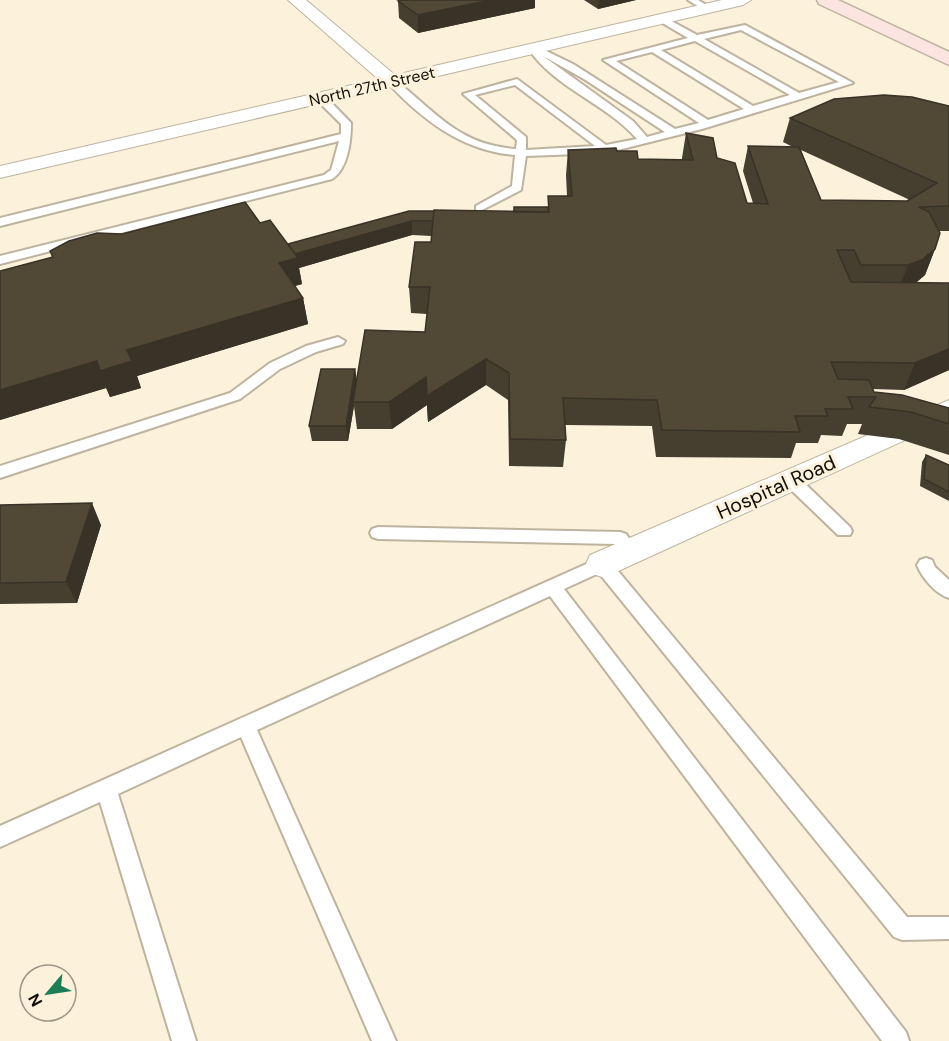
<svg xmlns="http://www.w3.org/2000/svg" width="949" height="1041" font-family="'DM Sans',sans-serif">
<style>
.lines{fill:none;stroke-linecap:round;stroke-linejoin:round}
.service-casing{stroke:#bdb39e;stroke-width:4}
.minor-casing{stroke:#bdb39e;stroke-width:2}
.secondary-casing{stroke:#bdb39e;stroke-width:3}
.service{fill:#fff;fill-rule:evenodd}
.minor{fill:#fff;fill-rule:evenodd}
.secondary{fill:#fce4e1;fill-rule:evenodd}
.wall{fill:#463e2e;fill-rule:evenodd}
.shaded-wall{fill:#393226}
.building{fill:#514836;stroke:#393226;stroke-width:1.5}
.labels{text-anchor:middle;stroke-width:6;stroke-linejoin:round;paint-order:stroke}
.far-street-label{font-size:16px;fill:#120f08;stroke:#fcf2dc}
.street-label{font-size:20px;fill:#120f08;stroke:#fcf2dc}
</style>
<rect width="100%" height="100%" fill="#fcf2dc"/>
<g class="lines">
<g class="service-casing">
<path id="service" d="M 688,0 L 698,0 L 711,8 L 704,10 Z
M 662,16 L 697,35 L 745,25 L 853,83 L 702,129 L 606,153 L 526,156 L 521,190 L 480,211 L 476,210 L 476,206 L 512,186 L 515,155 C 462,151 421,119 386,81 L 394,79 C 436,112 458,145 516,149 L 517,140 L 463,94 L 517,79 L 606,145 L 637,139 C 606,103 554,88 528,48 L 536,46 L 573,64 L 675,129 L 699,123 L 603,60 L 688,38 L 659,21 L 659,17 ZM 741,30 L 839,82 L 799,93 L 704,39 ZM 695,41 L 790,95 L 753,106 L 661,50 ZM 652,52 L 744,109 L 708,120 L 616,61 ZM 543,56 L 584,79 L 665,132 L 647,137 L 633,121 ZM 515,85 L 595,146 L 526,150 L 526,137 L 475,95 Z
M 317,96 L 325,96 L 351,123 C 351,141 348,169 332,179 L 0,264 L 0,256 L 324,175 L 331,170 L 339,141 L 0,226 L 0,218 L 341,134 L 341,124 L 317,100 Z
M 338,337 L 345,341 L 343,344 L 316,352 L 280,369 L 240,399 L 0,478 L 0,466 L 230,393 L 270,363 L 306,346 Z
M 792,475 L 798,477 L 850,527 L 852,531 L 850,535 L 838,535 L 786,485 L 784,481 L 786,477 Z
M 378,527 L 620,532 L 626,534 L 638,551 L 636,556 C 625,559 622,552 615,544 L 378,539 L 372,537 L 370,533 L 372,529 Z
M 602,557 L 608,559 L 907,917 L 949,917 L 949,939 L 902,940 L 894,937 L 599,573 L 564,589 L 906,1032 L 909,1041 L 882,1041 L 550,596 L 257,730 L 396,1041 L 372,1041 L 241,737 L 118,794 L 196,1041 L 172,1041 L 100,802 L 0,847 L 0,826 Z
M 926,558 L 932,560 L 935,567 L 949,580 L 949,598 C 936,594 922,578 917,565 L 920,560 Z"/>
</g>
<g class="minor-casing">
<path id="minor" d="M 288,0 L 306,0 L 395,75 L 722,0 L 751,0 L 743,5 L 0,178 L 0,166 L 378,79 Z
M 949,400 L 949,420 L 614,573 L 602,577 L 590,573 L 586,564 L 590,555 Z"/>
</g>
<g class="secondary-casing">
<path id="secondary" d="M 817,0 L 838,0 L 949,52 L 949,65 L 819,4 Z"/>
</g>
<use href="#service" class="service"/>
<use href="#minor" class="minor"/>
<use href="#secondary" class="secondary"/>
</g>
<path class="wall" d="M 584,0 L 636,0 L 598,9 Z
M 398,1 L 535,8 L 418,33 L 399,18 Z
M 949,106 L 949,231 L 939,231 L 935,249 L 925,275 L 916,283 L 949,283 L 949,370 L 904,390 L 873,389 L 874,392 L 949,408 L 949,455 L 899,439 L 858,434 L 862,424 L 847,424 L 842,436 L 821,435 L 818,443 L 796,443 L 791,458 L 656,457 L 652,426 L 565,425 L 566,440 L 563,467 L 509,466 L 508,400 L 486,385 L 428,422 L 427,405 L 392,429 L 357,429 L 354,406 L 348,441 L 312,441 L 309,426 L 355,369 L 357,380 L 425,332 L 427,314 L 411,313 L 409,287 L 431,242 L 431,236 L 412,235 L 299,268 L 302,284 L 295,286 L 303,298 L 308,324 L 137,376 L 141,388 L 110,397 L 106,388 L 0,420 L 0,271 L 52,257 L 50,251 L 122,234 L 288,244 L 409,211 L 514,212 L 548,208 L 548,196 L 567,196 L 566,175 L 568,150 L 617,151 L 638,159 L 682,160 L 682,158 L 686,133 L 717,158 L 747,203 L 753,203 L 743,171 L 748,146 L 793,147 L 783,142 L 790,118 ZM 801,150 L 910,200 L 907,201 L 821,200 Z
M 926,455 L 949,465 L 949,501 L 920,486 L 922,462 Z
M 0,505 L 101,525 L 77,603 L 0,604 Z"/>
<path class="shaded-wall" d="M 491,0 L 535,0 L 535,8 L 418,33 L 418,15 Z
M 599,0 L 636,0 L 598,9 Z
M 412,221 L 412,235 L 299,268 L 302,284 L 284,289 L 279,263 L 288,256 Z
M 935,249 L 925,275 L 911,286 L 898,291 L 908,265 Z
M 303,298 L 308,324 L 137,376 L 141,388 L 110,397 L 100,371 L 127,350 Z
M 949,349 L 949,370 L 904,390 L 915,363 Z
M 486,359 L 486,385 L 428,422 L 427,405 L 392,429 L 389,402 L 426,377 Z
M 97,361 L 106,388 L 0,420 L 0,390 Z
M 355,369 L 357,384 L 353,402 L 354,406 L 348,441 L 346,426 Z
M 92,503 L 101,525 L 77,603 L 66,582 Z"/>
<path class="building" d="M 401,0 L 491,0 L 418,15 L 398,1 Z
M 884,95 L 912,97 L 949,106 L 949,206 L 919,207 L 929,212 L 940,233 L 935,249 L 922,260 L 908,265 L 861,265 L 854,250 L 837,250 L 851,282 L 949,283 L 949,349 L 915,363 L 831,362 L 838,379 L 869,380 L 874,392 L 902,395 L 949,408 L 949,424 L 911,412 L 869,407 L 876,397 L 848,397 L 853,409 L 825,409 L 828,416 L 795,416 L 800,432 L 662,430 L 657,400 L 563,398 L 566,440 L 510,439 L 509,373 L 486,359 L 427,396 L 426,377 L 389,402 L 353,402 L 365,330 L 425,332 L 430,287 L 409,287 L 415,242 L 431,242 L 434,210 L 549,212 L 548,196 L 572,196 L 568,150 L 616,148 L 617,151 L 637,151 L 638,159 L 693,160 L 686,133 L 713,138 L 717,158 L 735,163 L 747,203 L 768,204 L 748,146 L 799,147 L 821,200 L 907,201 L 937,183 L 790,118 L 834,99 Z
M 245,202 L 260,223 L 270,220 L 298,258 L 279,263 L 303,298 L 127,350 L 132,361 L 100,371 L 97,361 L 0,390 L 0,271 L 53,257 L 50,251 L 69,241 L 97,233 L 122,234 Z
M 514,207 L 548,207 L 548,212 L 514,212 Z
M 409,211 L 434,211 L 433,221 L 412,221 L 295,254 L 288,244 Z
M 321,369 L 355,369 L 346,426 L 309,426 Z
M 926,455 L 949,465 L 949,492 L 924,479 Z
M 92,503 L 66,582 L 0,583 L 0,505 Z"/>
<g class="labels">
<g class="far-street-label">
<text transform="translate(372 86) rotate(-13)" y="6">North 27th Street</text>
</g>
<g class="street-label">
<text transform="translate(776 487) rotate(-24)" y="7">Hospital Road</text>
</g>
</g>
<g transform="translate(48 993) rotate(241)"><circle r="28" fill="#fcf2dc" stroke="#9e9787" stroke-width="1.5"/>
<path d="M0-4.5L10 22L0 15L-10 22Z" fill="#1c7e56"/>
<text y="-9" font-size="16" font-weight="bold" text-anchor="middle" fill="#120f08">N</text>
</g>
</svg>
